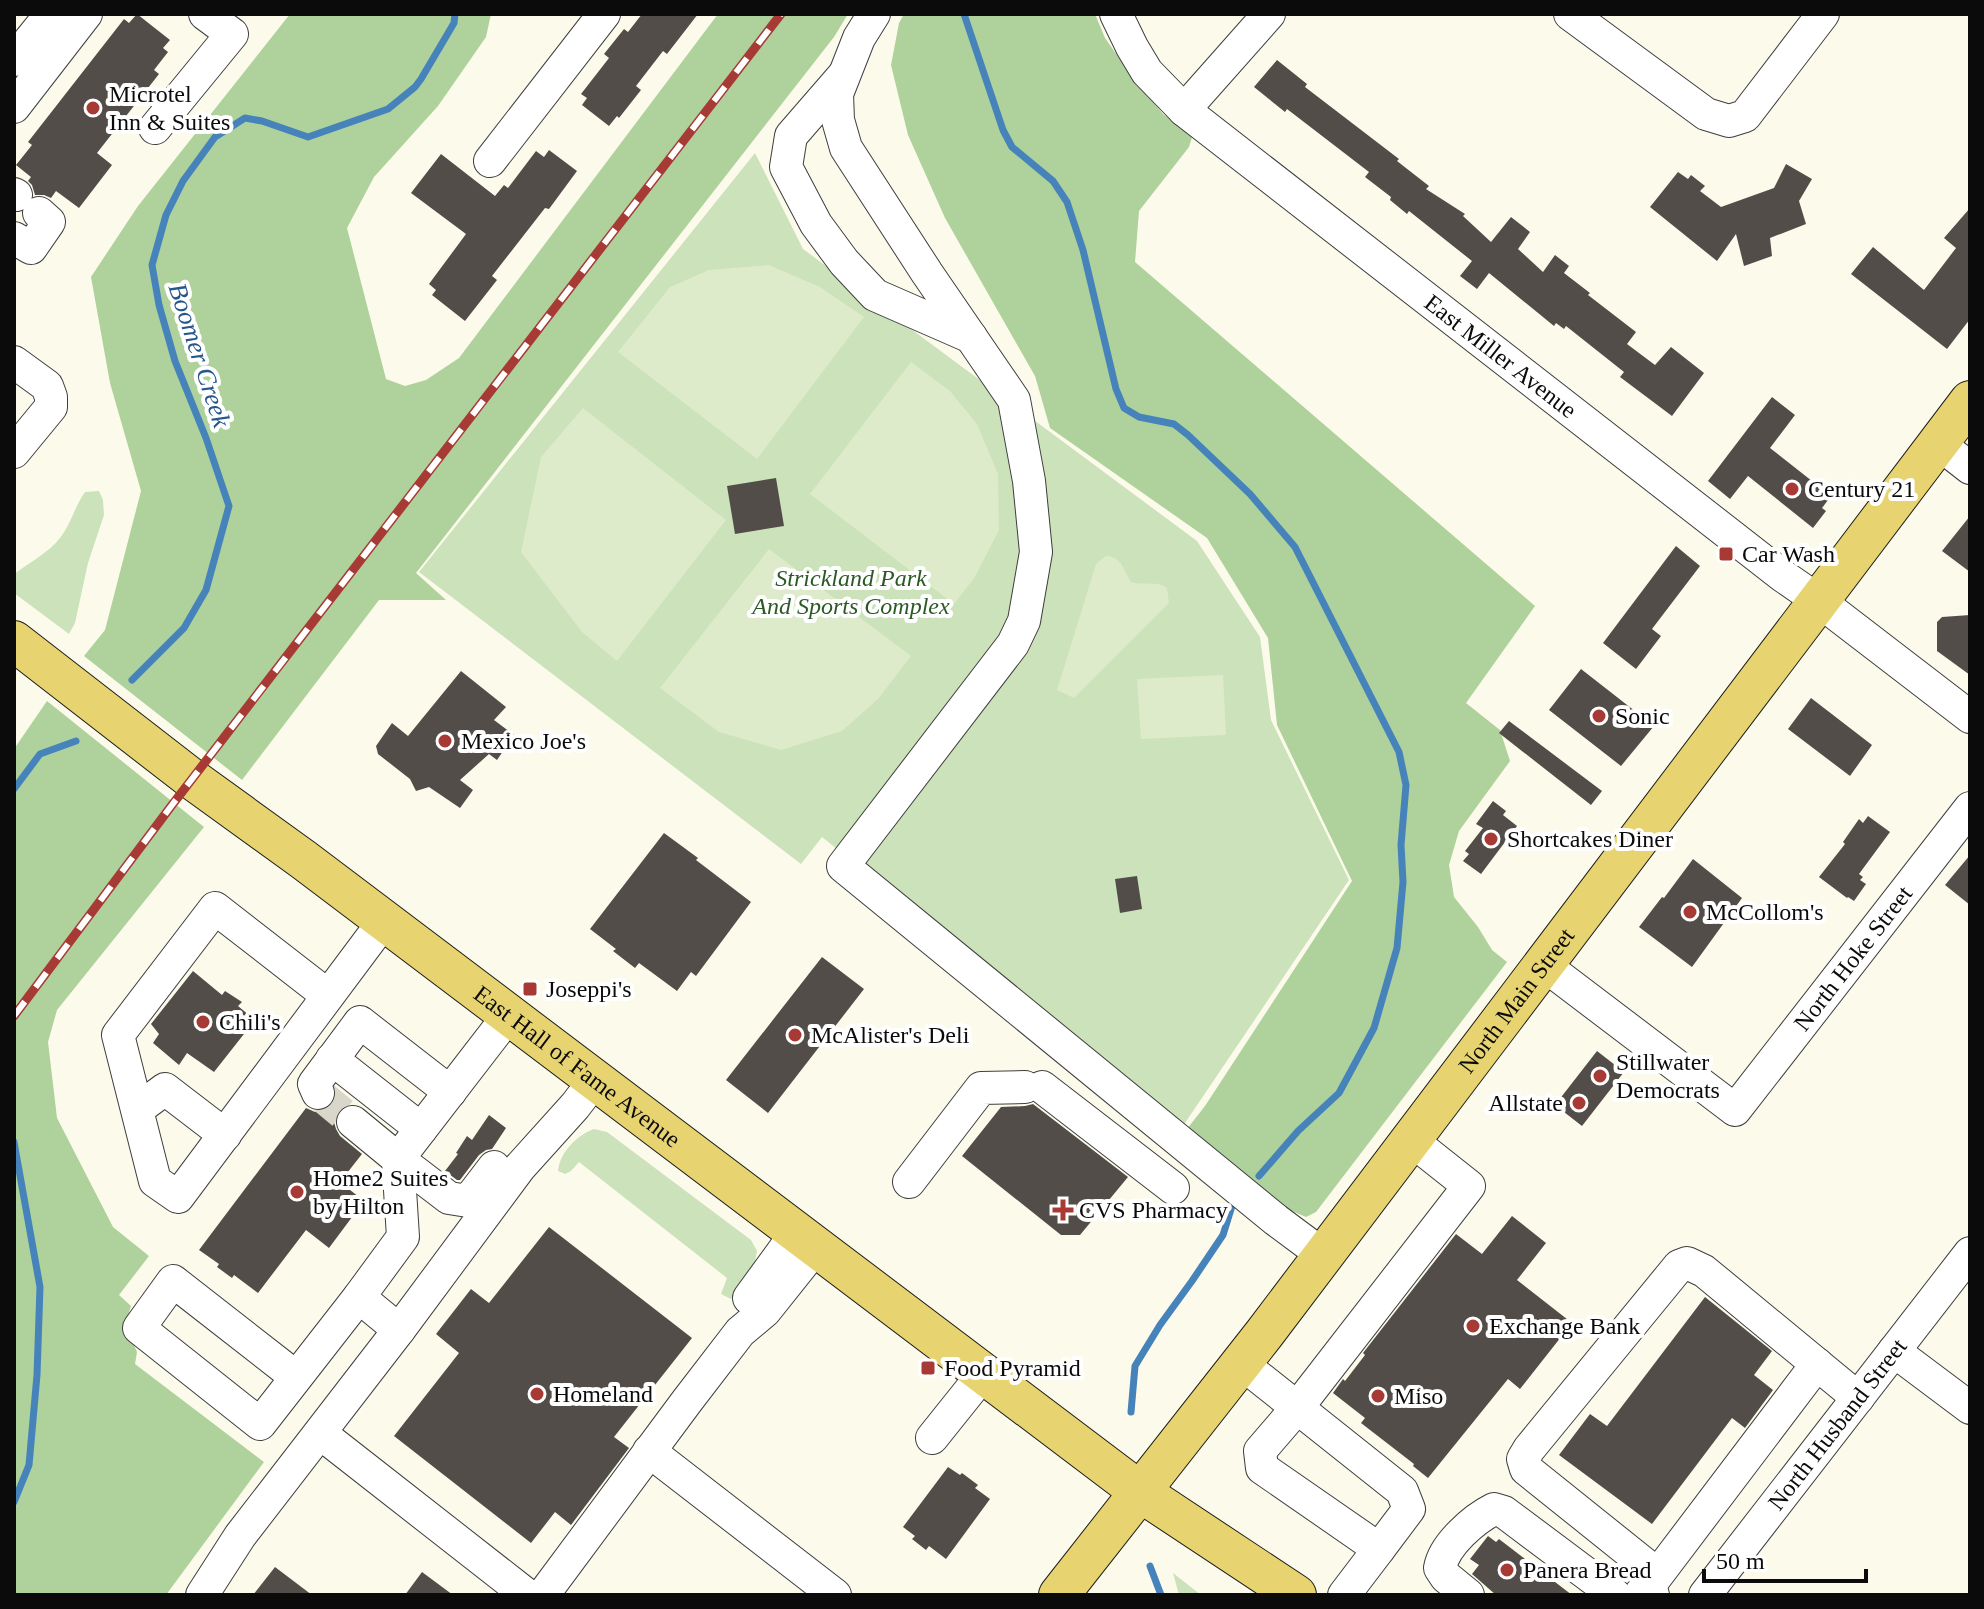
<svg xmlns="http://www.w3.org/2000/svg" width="1984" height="1609" font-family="Georgia,serif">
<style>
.green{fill:#cbe2ba}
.forest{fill:#afd19b}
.pitch{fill:#ddebca}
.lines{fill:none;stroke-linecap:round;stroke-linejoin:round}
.stream{stroke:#4783bb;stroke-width:7}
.building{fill:#524d49}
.minor-tunnel{stroke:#d8d7c9;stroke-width:32;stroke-dasharray:32 16;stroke-linecap:butt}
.minor-casing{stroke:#3e3e3e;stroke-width:34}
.major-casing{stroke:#1c1c1c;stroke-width:42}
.minor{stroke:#fff;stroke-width:32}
.major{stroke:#e7d471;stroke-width:40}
.rail-casing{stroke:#a83a35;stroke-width:9}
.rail{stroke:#fff;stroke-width:6;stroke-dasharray:18;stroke-linecap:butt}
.poi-dot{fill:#a83a35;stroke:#fff;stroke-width:3}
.labels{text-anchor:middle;stroke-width:8;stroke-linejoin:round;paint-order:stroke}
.poi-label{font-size:24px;fill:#0b0b0b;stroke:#fff;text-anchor:start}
.street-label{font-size:24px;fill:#0b0b0b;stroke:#fff}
.park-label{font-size:24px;font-style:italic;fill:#2b5924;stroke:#fff}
.water-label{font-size:26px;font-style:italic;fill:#25568c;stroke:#fff}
</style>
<rect width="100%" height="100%" fill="#fcfbeb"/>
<path class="green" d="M 755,153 L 803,249 L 1197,541 L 1260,637 L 1271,720 L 1349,880 L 1183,1126 L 822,837 L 801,864 L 419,572 Z
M 99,491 L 103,500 L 104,515 L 88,563 L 75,623 L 69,634 L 14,593 L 14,574 C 29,563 48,553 60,538 C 71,524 75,506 85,492 Z
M 594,1129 L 607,1132 L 751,1240 L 757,1251 L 754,1266 L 731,1299 L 721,1294 L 727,1278 L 579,1162 L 571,1171 L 565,1174 L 558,1171 C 560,1152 577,1135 594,1129 Z
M 1173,1573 L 1201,1595 L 1179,1595 Z"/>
<path class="forest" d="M 290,14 L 491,14 L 486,37 L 438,106 L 374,177 L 347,228 L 386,379 L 405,386 L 426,380 L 459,358 L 718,14 L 848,14 L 834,37 L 416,573 L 446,600 L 379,600 L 242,780 L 84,656 L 105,630 L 141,491 L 110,383 L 91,277 L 138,206 Z
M 904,14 L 1095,14 L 1105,38 L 1131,75 L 1163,114 L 1193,134 L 1189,147 L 1139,211 L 1135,262 L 1535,606 L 1466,703 L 1500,730 L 1510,761 L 1459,831 L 1449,865 L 1454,897 L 1478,927 L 1492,950 L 1507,962 L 1316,1212 L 1306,1217 L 1280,1206 L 1187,1129 L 1205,1106 L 1352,881 L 1277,725 L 1268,638 L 1207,538 L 1050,428 L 1035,376 L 945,218 L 908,135 L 891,65 L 899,23 Z
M 47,701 L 204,827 L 57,1010 L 48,1042 L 57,1118 L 113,1227 L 149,1256 L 119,1295 L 131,1306 L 125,1325 L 137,1352 L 135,1364 L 264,1462 L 166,1595 L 14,1595 L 14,749 Z"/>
<path class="pitch" d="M 769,265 L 820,287 L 864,317 L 757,459 L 618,352 L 670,287 L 709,270 Z
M 911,362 L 950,391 L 977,424 L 998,474 L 999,530 L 975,577 L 954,604 L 810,494 Z
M 583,408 L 726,520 L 617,661 L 582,632 L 521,552 L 541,457 Z
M 769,549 L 911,656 L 878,699 L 842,731 L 781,750 L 719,732 L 660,688 Z
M 1106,556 C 1122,557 1123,569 1131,582 C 1143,586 1156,580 1167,588 L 1169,603 L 1074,698 L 1057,690 L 1096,564 Z
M 1223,675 L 1226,735 L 1141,739 L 1137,679 Z"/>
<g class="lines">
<path class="stream" d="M 964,14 L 1003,130 L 1012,147 L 1053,181 L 1067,202 L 1083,250 L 1116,389 L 1124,408 L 1139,417 L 1174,424 L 1188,435 L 1250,494 L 1295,547 L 1399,752 L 1406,785 L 1401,845 L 1403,882 L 1397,948 L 1374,1028 L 1339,1093 L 1298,1131 L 1259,1176
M 132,680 L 184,628 L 206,590 L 229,506 L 206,438 L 175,361 L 159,305 L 152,265 L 166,215 L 183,181 L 215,137 L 245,118 L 262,121 L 308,137 L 388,109 L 415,87 L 421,79 L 454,23 L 455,14
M 14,789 L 40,754 L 76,741
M 14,1142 L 40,1287 L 37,1375 L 29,1465 L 14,1502
M 1131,1412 L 1135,1366 L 1160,1325 L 1192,1281 L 1223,1235 L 1232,1206
M 1150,1566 L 1161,1595"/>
</g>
<path class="building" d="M 137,14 L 170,40 L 163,48 L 168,52 L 154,70 L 159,74 L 97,153 L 112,165 L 79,208 L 56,191 L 51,198 L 44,195 L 35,195 L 32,185 L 28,181 L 31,177 L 16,165 L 32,145 L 28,142 L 124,19 L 129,23 Z
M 642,14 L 698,14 L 667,54 L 663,51 L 636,86 L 641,90 L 619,118 L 617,116 L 609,126 L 582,105 L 587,98 L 581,94 L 609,58 L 604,54 L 624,29 L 628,32 Z
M 1277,60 L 1307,84 L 1305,87 L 1399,159 L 1397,161 L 1429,186 L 1426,189 L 1465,214 L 1463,216 L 1491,242 L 1511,217 L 1530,232 L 1518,249 L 1543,272 L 1555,255 L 1569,266 L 1564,273 L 1590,293 L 1588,295 L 1636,332 L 1627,344 L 1655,365 L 1671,347 L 1704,373 L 1672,416 L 1620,377 L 1624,372 L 1566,326 L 1564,329 L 1556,323 L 1554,326 L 1489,273 L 1477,289 L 1460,276 L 1472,261 L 1409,211 L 1407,214 L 1390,200 L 1391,197 L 1365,177 L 1369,172 L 1287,109 L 1285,112 L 1254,87 Z
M 549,150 L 577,171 L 549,209 L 545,208 L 492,276 L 497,280 L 465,321 L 432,295 L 436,290 L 429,284 L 466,234 L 411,193 L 441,154 L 495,196 L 504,185 L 508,188 L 536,151 L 544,157 Z
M 1786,164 L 1812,179 L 1799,201 L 1806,224 L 1770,238 L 1772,256 L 1744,266 L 1736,234 L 1717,261 L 1650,207 L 1678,172 L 1688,179 L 1691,175 L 1705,186 L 1700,191 L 1721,207 L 1774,188 Z
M 1970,208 L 1970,319 L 1947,349 L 1851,274 L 1873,247 L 1924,290 L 1956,248 L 1944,238 Z
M 1772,397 L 1795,415 L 1770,448 L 1831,496 L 1822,508 L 1826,511 L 1813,528 L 1748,476 L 1730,499 L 1708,481 Z
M 776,478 L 784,526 L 735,534 L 727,486 Z
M 1970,516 L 1970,572 L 1942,551 Z
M 1676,546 L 1700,566 L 1652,629 L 1661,636 L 1636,669 L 1603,643 Z
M 1970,615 L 1970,675 L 1937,651 L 1937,622 L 1942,617 Z
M 1581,669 L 1654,726 L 1621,766 L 1549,710 Z
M 461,671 L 506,707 L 494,720 L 514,735 L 497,760 L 489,754 L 460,780 L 473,790 L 460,808 L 429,787 L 416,791 L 410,779 L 378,754 L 376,746 L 392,723 L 408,736 Z
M 1811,698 L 1872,745 L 1850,776 L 1788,729 Z
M 1509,721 L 1602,791 L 1591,805 L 1499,733 Z
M 1493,801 L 1506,811 L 1503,815 L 1517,826 L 1481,874 L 1463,861 L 1469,854 L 1465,851 L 1483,828 L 1476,824 Z
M 1868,816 L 1890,832 L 1859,874 L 1863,877 L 1860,880 L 1866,884 L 1854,901 L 1848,897 L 1847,898 L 1819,877 L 1845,844 L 1843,842 L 1859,819 L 1863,823 Z
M 664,833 L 698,858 L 696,860 L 751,902 L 696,976 L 691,972 L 677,991 L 639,963 L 635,968 L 613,951 L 616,949 L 590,929 Z
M 1970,855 L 1970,905 L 1945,885 Z
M 1693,859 L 1742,898 L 1692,967 L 1639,927 L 1662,897 L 1664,898 Z
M 1137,876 L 1142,909 L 1120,913 L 1115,879 Z
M 822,957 L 864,989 L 768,1113 L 726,1080 Z
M 193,971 L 222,995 L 225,991 L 242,1002 L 238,1006 L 255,1020 L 214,1072 L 187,1053 L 179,1065 L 153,1043 L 159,1034 L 151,1024 Z
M 1597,1051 L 1624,1072 L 1582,1126 L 1555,1105 Z
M 1033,1104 L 1128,1177 L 1080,1235 L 1061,1235 L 962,1156 L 1001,1107 L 1025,1106 Z
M 306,1108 L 315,1112 L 320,1111 L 334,1122 L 336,1129 L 340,1136 L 362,1154 L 340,1182 L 364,1201 L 329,1248 L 306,1230 L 258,1293 L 234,1275 L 232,1278 L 217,1267 L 219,1264 L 199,1250 Z
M 489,1115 L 506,1128 L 492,1149 L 486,1150 L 479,1155 L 460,1180 L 457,1180 L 445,1171 L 458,1154 L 456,1153 L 467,1136 L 472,1140 Z
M 1512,1216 L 1546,1243 L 1517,1280 L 1572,1323 L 1520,1389 L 1508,1379 L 1428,1478 L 1413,1466 L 1414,1464 L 1361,1423 L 1365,1418 L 1333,1393 L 1343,1379 L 1345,1381 L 1365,1355 L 1363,1353 L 1456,1234 L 1482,1254 Z
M 549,1227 L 692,1338 L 614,1437 L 629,1448 L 571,1525 L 555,1512 L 531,1543 L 394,1436 L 459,1353 L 436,1334 L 471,1289 L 489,1303 Z
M 1705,1297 L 1772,1351 L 1754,1375 L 1773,1390 L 1745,1428 L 1732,1418 L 1652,1524 L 1559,1455 L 1590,1414 L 1607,1426 Z
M 948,1467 L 960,1475 L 962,1473 L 978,1485 L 975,1488 L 990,1499 L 946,1559 L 929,1546 L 926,1550 L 912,1539 L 915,1536 L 903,1527 Z
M 1488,1536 L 1496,1542 L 1499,1539 L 1572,1595 L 1496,1595 L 1472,1574 L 1479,1565 L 1470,1559 Z
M 275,1567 L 312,1595 L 253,1595 Z
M 422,1572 L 453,1595 L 405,1595 Z"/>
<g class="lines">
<path class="minor-tunnel" d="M 318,1093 L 353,1122"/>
<g class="minor-casing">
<g id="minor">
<path d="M 874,14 L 859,38 L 837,94 L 838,120 L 846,148 L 927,273 L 1014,400 L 1029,481 L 1036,552 L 1024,621 L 1013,644 L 843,866 L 1276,1220 L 1323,1255"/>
<path id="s1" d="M 1116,14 L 1132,47 L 1147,72 L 1184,110 L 1783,576 L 1819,601 L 1970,717"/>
<path d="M 1570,14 L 1706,114 L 1729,121 L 1745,116 L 1823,14"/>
<path d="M 14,60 L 51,14"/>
<path d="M 843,76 L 791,136 L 786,167 L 816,224 L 844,262 L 875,295 L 971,337"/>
<path d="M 14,107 L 86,14"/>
<path d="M 1184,110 L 1269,14"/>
<path d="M 155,128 L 232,34 L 205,14"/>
<path d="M 490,161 L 604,14"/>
<path d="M 14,194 L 16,195"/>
<path d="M 14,238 L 31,248 L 49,222 L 39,213"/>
<path d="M 14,362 L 47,386 L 51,397 L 51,407 L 14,452"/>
<path d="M 1938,443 L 1970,468"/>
<path id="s2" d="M 1544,965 L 1735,1110 L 1970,808"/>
<path d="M 327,995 L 215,908 L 118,1035 L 155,1181 L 178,1197 L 384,921"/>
<path d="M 332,1059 L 421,1129"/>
<path d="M 1042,1087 L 1173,1188"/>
<path d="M 318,1093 L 314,1084 L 360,1022 L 450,1092"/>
<path d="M 138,1109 L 165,1089 L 225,1135"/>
<path d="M 353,1122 L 398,1159 L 449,1198 L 468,1201 L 494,1167"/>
<path d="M 909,1182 L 981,1088 L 1025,1087"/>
<path d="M 749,1298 L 797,1232"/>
<path d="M 399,1330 L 359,1297 L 403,1237 L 398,1159 L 509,1015"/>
<path d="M 1894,1351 L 1970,1408"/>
<path d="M 1241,1363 L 1402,1491 L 1409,1509 L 1379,1549"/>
<path d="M 296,1377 L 173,1281 L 139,1328 L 260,1424 L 359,1297"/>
<path d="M 320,1433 L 527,1595"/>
<path d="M 932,1438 L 984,1373"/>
<path d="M 649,1451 L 835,1595"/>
<path d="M 1641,1593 L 1646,1590 L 1817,1364"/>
<path d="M 202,1595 L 240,1536 L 399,1330 L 520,1167 L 575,1106 L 595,1080"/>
<path d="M 543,1595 L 687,1401 L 740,1332 L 765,1311 L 816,1247"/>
<path d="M 1344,1595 L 1379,1549 L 1262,1468 L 1260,1451 L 1297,1408 L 1469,1186 L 1411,1140"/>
<path d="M 1468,1595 L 1446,1577 L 1440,1568 C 1444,1545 1474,1519 1494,1509 L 1504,1512 L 1615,1595"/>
<path d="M 1653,1595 L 1646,1590 L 1647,1566 L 1526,1469 L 1523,1459 L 1529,1449 L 1679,1266 L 1687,1263 L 1704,1271 L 1858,1398"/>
<path id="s3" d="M 1705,1595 L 1970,1253"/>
</g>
</g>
<g class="major-casing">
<g id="major">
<path id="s4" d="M 14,641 L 192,779 L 304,860 L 1139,1491 L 1296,1595"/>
<path id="s5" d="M 1059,1595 L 1264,1334 L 1970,401"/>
</g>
</g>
<use href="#minor" class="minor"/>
<use href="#major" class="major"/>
<g class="rail-casing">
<path id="rail" d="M 14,1016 L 172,805 L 781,14"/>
</g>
<use href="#rail" class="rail"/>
</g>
<g class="poi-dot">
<circle cx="93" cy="108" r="8"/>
<circle cx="1792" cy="489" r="8"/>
<rect x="1718" y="546" width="16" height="16" rx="4"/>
<circle cx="1599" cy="716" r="8"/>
<circle cx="445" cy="741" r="8"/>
<circle cx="1491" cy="839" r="8"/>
<circle cx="1690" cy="912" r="8"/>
<rect x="522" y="981" width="16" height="16" rx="4"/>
<circle cx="203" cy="1022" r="8"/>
<circle cx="795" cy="1035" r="8"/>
<circle cx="1600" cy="1076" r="8"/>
<circle cx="1579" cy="1103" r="8"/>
<circle cx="297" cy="1192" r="8"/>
<path d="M1059 1198h8v8h8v8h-8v8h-8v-8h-8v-8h8z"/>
<circle cx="1473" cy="1326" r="8"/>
<rect x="920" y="1360" width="16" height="16" rx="4"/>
<circle cx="537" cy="1394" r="8"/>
<circle cx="1378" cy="1396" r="8"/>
<circle cx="1507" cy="1570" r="8"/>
</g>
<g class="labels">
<g class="poi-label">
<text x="109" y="102">Microtel<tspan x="109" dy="28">Inn &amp; Suites</tspan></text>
<text x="1808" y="497">Century 21</text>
<text x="1742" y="562">Car Wash</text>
<text x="1615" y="724">Sonic</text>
<text x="461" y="749">Mexico Joe's</text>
<text x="1507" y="847">Shortcakes Diner</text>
<text x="1706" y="920">McCollom's</text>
<text x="546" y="997">Joseppi's</text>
<text x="219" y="1030">Chili's</text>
<text x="811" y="1043">McAlister's Deli</text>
<text x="1616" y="1070">Stillwater<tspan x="1616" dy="28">Democrats</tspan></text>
<text x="1563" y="1111" text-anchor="end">Allstate</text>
<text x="313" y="1186">Home2 Suites<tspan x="313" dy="28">by Hilton</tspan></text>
<text x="1079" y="1218">CVS Pharmacy</text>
<text x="1489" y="1334">Exchange Bank</text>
<text x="944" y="1376">Food Pyramid</text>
<text x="553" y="1402">Homeland</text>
<text x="1394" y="1404">Miso</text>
<text x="1523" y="1578">Panera Bread</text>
</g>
<g class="street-label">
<text dy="8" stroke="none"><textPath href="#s1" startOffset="520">East Miller Avenue</textPath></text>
<text dy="8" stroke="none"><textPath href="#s2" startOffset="432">North Hoke Street</textPath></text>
<text dy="8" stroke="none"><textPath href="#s5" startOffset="750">North Main Street</textPath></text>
<text dy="8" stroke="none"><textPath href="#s4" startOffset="706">East Hall of Fame Avenue</textPath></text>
<text dy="8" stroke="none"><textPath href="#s3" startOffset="216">North Husband Street</textPath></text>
</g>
<g class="park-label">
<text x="851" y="586">Strickland Park<tspan x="851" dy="28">And Sports Complex</tspan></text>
</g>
<g class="water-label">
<text transform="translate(200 355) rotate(72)" y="9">Boomer Creek</text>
</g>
</g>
<rect width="1984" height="1609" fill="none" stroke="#0b0b0b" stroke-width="32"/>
<path d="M1704 1569v12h162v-12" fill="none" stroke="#0b0b0b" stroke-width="4"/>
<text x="1716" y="1569" font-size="24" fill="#0b0b0b" stroke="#ffffff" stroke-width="6" paint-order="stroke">50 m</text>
</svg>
